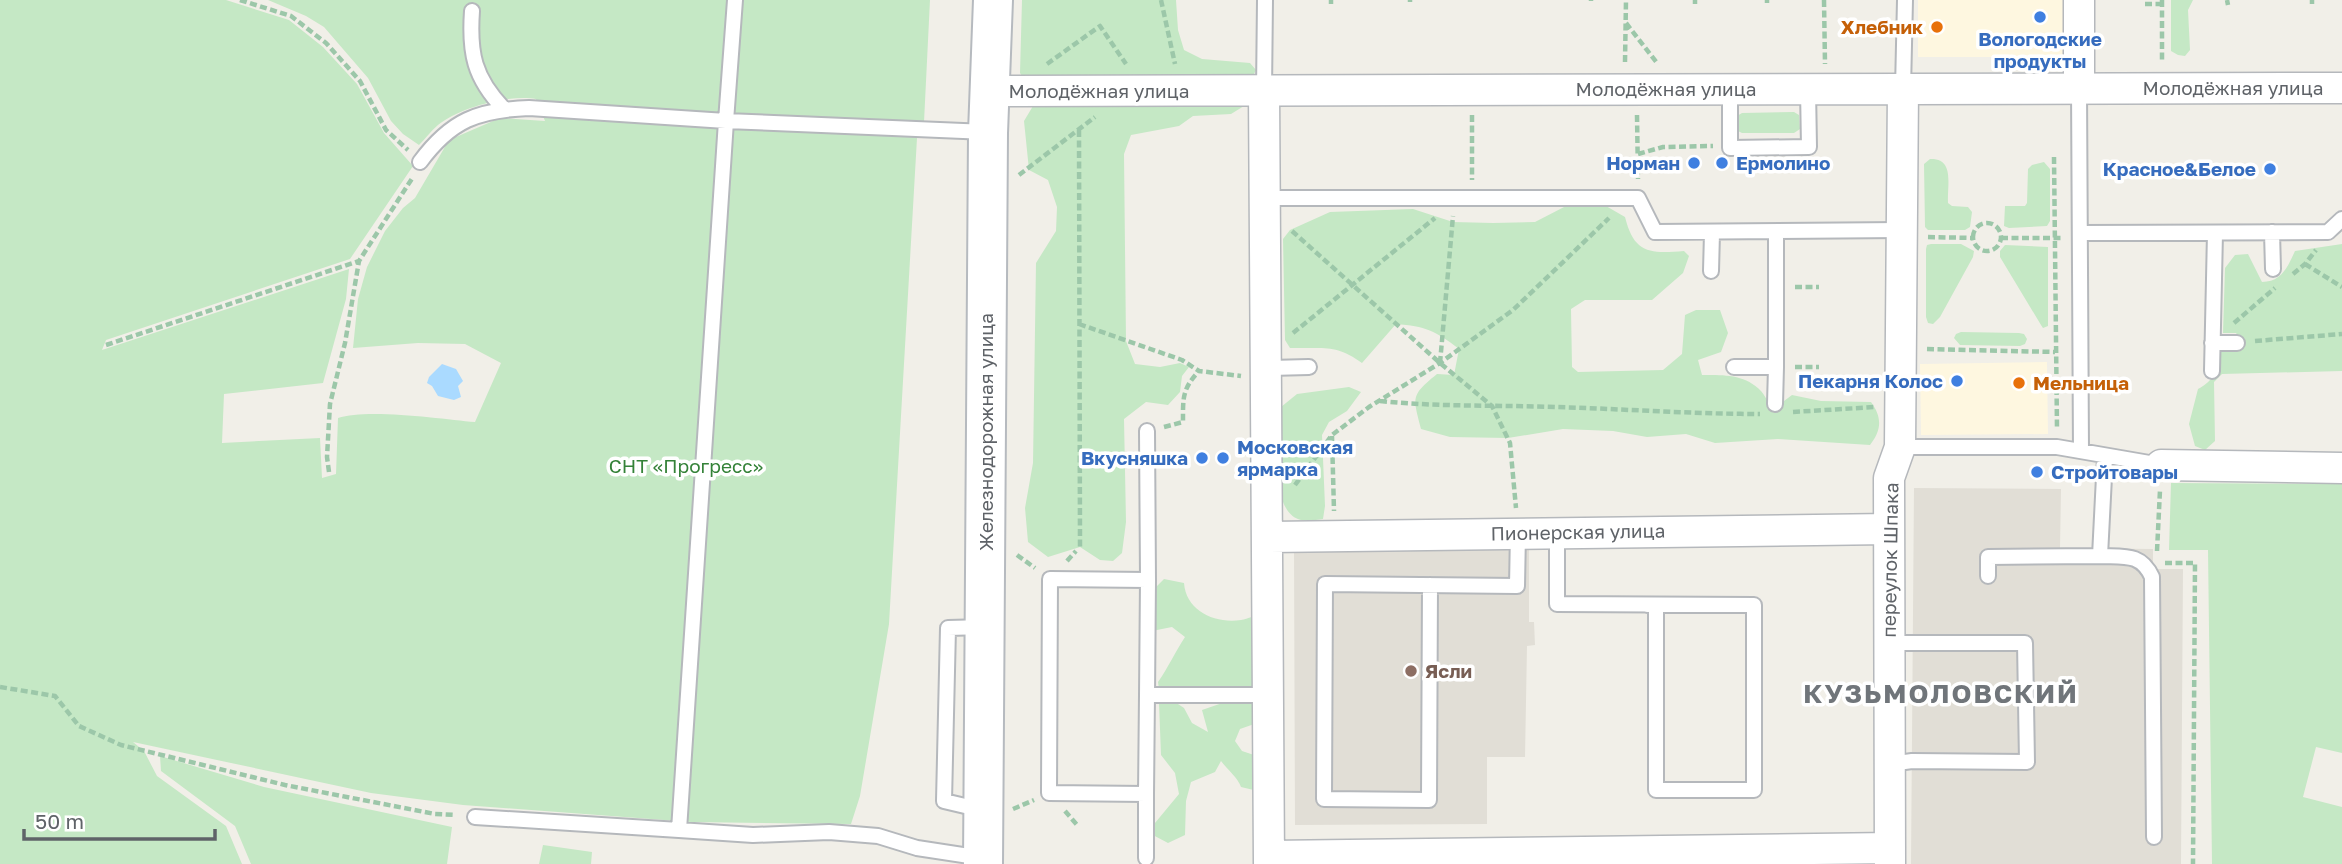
<svg xmlns="http://www.w3.org/2000/svg" width="2342" height="864" font-family="'Golos Text',sans-serif">
<style>
.commercial{fill:#fef7e0}
.education{fill:#e1ded6}
.green{fill:#c5e8c5}
.water{fill:#aadaff}
.lines{fill:none;stroke-linecap:round;stroke-linejoin:round}
.lane-casing{stroke:#b5b8bc;stroke-width:18}
.street-casing{stroke:#b5b8bc;stroke-width:33}
.secondary-casing{stroke:#b6babf;stroke-width:42}
.path{stroke:#9cc7a9;stroke-width:4.5;stroke-dasharray:7 3.5;stroke-linecap:butt}
.lane{stroke:#fff;stroke-width:14}
.street{stroke:#fff;stroke-width:30}
.secondary{stroke:#fff;stroke-width:38}
.shop-dot{fill:#3f7fe0;stroke:#fff;stroke-width:2.5}
.food-dot{fill:#e8710a;stroke:#fff;stroke-width:2.5}
.education-dot{fill:#8d6e63;stroke:#fff;stroke-width:2.5}
.labels{text-anchor:middle;stroke-width:7;stroke-linejoin:round;paint-order:stroke}
.food-label{font-size:19px;font-weight:bold;fill:#c56008;stroke:#fff;text-anchor:end}
.shop-label{font-size:19px;font-weight:bold;fill:#366cbe;stroke:#fff;text-anchor:end}
.street-label{font-size:19px;fill:#5f6368;stroke:#fff}
.park-label{font-size:19px;fill:#348238;stroke:#fff}
.education-label{font-size:19px;font-weight:bold;fill:#785e54;stroke:#fff;text-anchor:start}
.district-label{font-size:26px;font-weight:bold;letter-spacing:2px;fill:#70757a;stroke:#fff}
</style>
<rect width="100%" height="100%" fill="#f1efe8"/>
<path class="commercial" d="M 1918,0 L 2075,0 L 2075,57 L 1918,57 Z
M 2047,362 L 2048,434 L 1921,435 L 1920,364 Z"/>
<path class="education" d="M 1914,488 L 2061,489 L 2060,548 L 2153,549 L 2153,569 L 2183,569 L 2181,864 L 1911,864 Z
M 1529,549 L 1529,622 L 1534,622 L 1535,645 L 1527,646 L 1525,757 L 1487,757 L 1487,824 L 1295,825 L 1294,550 Z"/>
<path class="green" d="M 0,0 L 226,0 L 289,20 L 323,47 L 357,84 L 384,133 L 413,166 L 350,259 L 106,340 L 102,350 L 349,269 L 346,299 L 323,383 L 224,394 L 222,443 L 320,438 L 322,478 L 336,474 L 338,418 C 367,408 442,419 475,422 L 501,363 L 465,344 L 418,343 L 353,348 L 358,299 L 367,267 L 385,231 L 403,208 L 415,198 L 449,140 L 500,118 L 545,121 L 536,99 C 509,94 459,108 438,125 C 431,131 425,139 419,145 L 403,134 L 391,121 L 368,78 L 324,27 L 306,16 L 268,0 L 930,0 L 924,122 L 917,138 L 889,624 L 860,796 L 851,824 L 691,822 L 463,805 L 371,793 L 133,742 L 144,751 L 157,776 L 226,826 L 242,864 L 0,864 Z
M 1022,0 L 1176,0 L 1178,30 L 1184,50 L 1202,59 L 1250,63 L 1256,70 L 1252,78 L 1024,79 L 1020,73 Z
M 2171,0 L 2193,0 L 2188,10 L 2190,50 L 2185,56 L 2178,55 L 2171,51 Z
M 1233,99 L 1244,106 L 1231,114 L 1193,116 L 1179,126 L 1131,135 L 1124,154 L 1126,341 L 1135,364 L 1160,367 L 1180,363 L 1189,367 L 1182,376 L 1180,392 L 1168,405 L 1146,402 L 1124,419 L 1126,522 L 1122,553 L 1113,561 L 1100,560 L 1080,547 L 1048,557 L 1028,542 L 1025,508 L 1033,463 L 1036,263 L 1056,231 L 1057,207 L 1048,180 L 1029,170 L 1024,121 L 1036,101 Z
M 1794,112 L 1799,115 L 1800,129 L 1794,133 L 1742,133 L 1736,130 L 1737,116 L 1742,113 Z
M 1930,159 C 1955,158 1947,185 1948,203 L 1952,206 L 1968,207 L 1972,212 L 1970,227 L 1965,230 L 1928,230 L 1925,227 L 1924,164 Z
M 2044,162 L 2050,169 L 2050,221 L 2047,226 L 2009,228 L 2004,226 L 2005,206 L 2025,206 L 2027,203 L 2028,169 L 2032,165 Z
M 1566,206 L 1606,206 L 1625,217 C 1634,253 1649,254 1684,251 L 1689,256 L 1683,273 L 1652,300 L 1585,300 L 1571,309 L 1572,367 L 1578,372 L 1663,370 L 1682,354 L 1685,315 L 1696,310 L 1720,310 L 1728,333 L 1721,352 L 1698,360 L 1702,375 C 1723,375 1745,374 1761,391 C 1767,398 1767,404 1776,407 L 1792,395 L 1821,401 L 1871,402 C 1882,417 1882,430 1870,445 L 1778,439 L 1715,443 L 1686,434 L 1647,437 L 1613,431 L 1563,429 L 1508,438 L 1450,437 L 1421,429 C 1413,397 1410,396 1437,374 L 1454,375 L 1459,349 C 1436,331 1425,326 1396,324 L 1362,363 C 1336,343 1320,349 1290,348 L 1285,340 L 1283,239 L 1290,230 L 1330,212 L 1413,209 L 1453,222 L 1493,223 L 1535,222 Z
M 1931,244 L 1961,244 L 1974,251 L 1973,257 L 1940,317 L 1933,324 L 1928,323 L 1926,317 L 1926,249 L 1927,245 Z
M 2342,244 L 2342,371 L 2222,374 L 2214,382 L 2215,441 L 2205,450 L 2195,446 L 2189,424 L 2198,389 C 2214,381 2218,369 2221,352 L 2239,349 L 2243,343 L 2236,333 L 2223,333 L 2225,268 L 2235,255 L 2248,254 L 2262,282 C 2282,282 2288,266 2295,251 Z
M 2005,245 L 2048,247 L 2048,326 L 2043,328 L 2041,325 L 2000,257 L 2000,251 Z
M 1961,332 L 2019,333 L 2024,334 L 2027,339 L 2025,344 L 2020,346 L 1960,345 L 1954,338 L 1956,334 Z
M 1349,387 L 1361,392 L 1347,411 L 1329,422 L 1322,435 L 1325,506 L 1323,519 C 1317,520 1307,521 1301,520 C 1267,512 1279,432 1281,407 L 1297,394 Z
M 2171,483 L 2342,484 L 2342,753 L 2316,747 L 2303,797 L 2342,807 L 2342,864 L 2212,864 L 2208,550 L 2169,550 Z
M 1164,579 L 1184,583 C 1186,611 1215,624 1241,620 C 1248,619 1256,615 1262,613 L 1264,688 L 1159,689 L 1158,682 C 1168,668 1175,652 1185,637 L 1172,627 L 1152,631 L 1153,590 Z
M 1172,700 L 1184,708 L 1192,723 L 1208,732 L 1202,710 L 1231,700 L 1253,701 L 1260,722 L 1240,729 L 1235,741 L 1242,751 L 1263,758 L 1262,792 L 1241,787 C 1238,778 1227,769 1221,761 L 1215,772 L 1191,782 L 1186,801 L 1185,835 L 1168,843 L 1151,834 L 1155,823 L 1179,794 L 1175,773 L 1161,755 L 1159,703 Z
M 160,756 L 264,787 L 452,827 L 447,864 L 251,864 L 235,826 L 161,771 Z
M 543,845 L 592,852 L 591,864 L 539,864 Z"/>
<path class="water" d="M 442,364 L 456,369 L 463,381 L 458,386 L 461,397 L 454,400 L 438,396 L 432,386 L 427,383 L 429,377 Z"/>
<g class="lines">
<g class="lane-casing">
<path id="lane" d="M 472,11 C 469,53 474,78 504,109
M 2079,88 L 2081,451
M 1730,89 L 1730,148 L 1809,147 L 1808,89
M 1903,89 L 1905,0
M 1264,91 L 1265,0
M 420,162 C 451,120 478,110 529,108 L 726,121 L 735,0
M 1265,198 L 1638,198 L 1655,232 L 1902,230
M 2272,232 L 2273,269
M 2081,233 L 2328,232 L 2342,219
M 1711,271 L 1712,233
M 2212,343 L 2237,343
M 1734,367 L 1776,367 L 1776,232
M 1266,368 L 1309,367
M 2212,371 L 2215,233
M 1775,404 L 1776,367
M 1147,431 L 1148,580
M 1900,447 L 2057,447 L 2161,465
M 2105,457 L 2100,556 C 2125,557 2141,553 2152,577 L 2154,837
M 1557,532 L 1557,604 L 1754,605 L 1754,790 L 1656,790 L 1656,605 L 1647,605
M 1988,576 L 1988,557 L 2100,556
M 1430,585 L 1429,800 L 1324,799 L 1325,584 L 1517,586 L 1518,532
M 1889,643 L 2025,643 L 2027,762 L 1912,761 L 1890,764
M 1147,695 L 1146,794 L 1049,793 L 1050,579 L 1148,580 L 1147,695 L 1268,695
M 1146,794 L 1146,858
M 982,810 L 944,801 L 948,628 L 985,627
M 475,817 L 679,830
M 982,858 L 917,848 L 878,836 L 829,832 L 753,835 L 679,830 L 726,121 L 987,132"/>
</g>
<g class="street-casing">
<path id="street" d="M 2079,0 L 2079,88
M 990,91 L 2342,88
M 1264,91 L 1269,864
M 2161,465 L 2342,468
M 1267,537 L 1889,529
M 1269,856 L 1890,848
M 1890,864 L 1889,478 L 1900,447 L 1903,89"/>
</g>
<g class="secondary-casing">
<path id="secondary" d="M 983,864 L 988,133 L 993,0"/>
</g>
<path class="path" d="M 240,0 L 291,16 L 326,43 L 360,81 L 386,130 L 408,150
M 1161,0 L 1175,64
M 1331,0 L 1331,4
M 1591,0 L 1591,1
M 1695,0 L 1695,4
M 1767,0 L 1767,3
M 1824,0 L 1825,64
M 2162,0 L 2162,63
M 2227,0 L 2228,5
M 2312,0 L 2312,4
M 1410,2 L 1410,0
M 2145,4 L 2162,4
M 1626,23 L 1657,63
M 1625,62 L 1626,0
M 1047,64 L 1100,26 L 1126,64
M 1472,115 L 1472,180
M 1637,115 L 1638,179
M 1079,130 L 1080,547
M 1638,154 L 1663,147 L 1713,146
M 2054,157 L 2057,429
M 1019,175 L 1095,117
M1973 237a14 14 0 1 1 28 0a14 14 0 1 1-28 0Z
M 1292,231 L 1440,363 L 1492,406 L 1510,443 L 1516,508
M 1928,237 L 1973,238
M 2001,238 L 2063,238
M 2305,264 L 2342,287
M 2293,274 L 2305,264 L 2316,250
M 1795,287 L 1819,287
M 2234,323 L 2275,288
M 1079,324 L 1182,360 L 1199,371 L 1241,376
M 1293,333 L 1435,218
M 2255,341 L 2342,334
M 106,345 L 359,261
M 1927,349 L 2055,352
M 1440,363 L 1453,216
M 1795,367 L 1819,367
M 1380,401 C 1439,407 1497,405 1557,407 C 1624,409 1692,414 1760,414
M 1793,412 L 1875,407
M 1164,427 L 1183,422 C 1183,398 1182,389 1199,371
M 1332,436 L 1334,511
M 329,472 L 327,457 L 330,404 L 345,343 L 359,261 L 413,177
M 1295,485 L 1332,435 L 1369,407 L 1440,363 L 1513,310 L 1609,218
M 2157,551 L 2160,490
M 1017,555 L 1035,568
M 1067,561 L 1076,551
M 2165,563 L 2195,563 L 2193,864
M 0,687 L 55,696 L 79,726 L 121,745 L 285,785 L 435,814 L 456,815
M 1013,809 L 1034,800
M 1065,811 L 1078,826"/>
<use href="#lane" class="lane"/>
<use href="#street" class="street"/>
<use href="#secondary" class="secondary"/>
</g>
<g class="shop-dot">
<circle cx="2040" cy="17" r="7"/>
<circle cx="1694" cy="163" r="7"/>
<circle cx="1722" cy="163" r="7"/>
<circle cx="2270" cy="169" r="7"/>
<circle cx="1957" cy="381" r="7"/>
<circle cx="1202" cy="458" r="7"/>
<circle cx="1223" cy="458" r="7"/>
<circle cx="2037" cy="472" r="7"/>
</g>
<g class="food-dot">
<circle cx="1937" cy="27" r="7"/>
<circle cx="2019" cy="383" r="7"/>
</g>
<circle class="education-dot" cx="1411" cy="671" r="7"/>
<g class="labels">
<g class="food-label">
<text x="1923" y="34">Хлебник</text>
<text x="2033" y="390" text-anchor="start">Мельница</text>
</g>
<g class="shop-label">
<text x="2040" y="46" text-anchor="middle">Вологодские<tspan x="2040" dy="22">продукты</tspan></text>
<text x="1680" y="170">Норман</text>
<text x="1736" y="170" text-anchor="start">Ермолино</text>
<text x="2256" y="176">Красное&amp;Белое</text>
<text x="1943" y="388">Пекарня Колос</text>
<text x="1237" y="454" text-anchor="start">Московская<tspan x="1237" dy="22">ярмарка</tspan></text>
<text x="1188" y="465">Вкусняшка</text>
<text x="2051" y="479" text-anchor="start">Стройтовары</text>
</g>
<g class="street-label">
<text x="2233" y="95">Молодёжная улица</text>
<text x="1666" y="96">Молодёжная улица</text>
<text x="1099" y="98">Молодёжная улица</text>
<text transform="translate(986 432) rotate(-90)" y="7">Железнодорожная улица</text>
<text transform="translate(1578 532) rotate(-1)" y="7">Пионерская улица</text>
<text transform="translate(1890 560) rotate(-89)" y="7">переулок Шпака</text>
</g>
<g class="park-label">
<text x="686" y="473">СНТ «Прогресс»</text>
</g>
<g class="education-label">
<text x="1425" y="678">Ясли</text>
</g>
<g class="district-label">
<text x="1941" y="703">КУЗЬМОЛОВСКИЙ</text>
</g>
</g>
<path d="M24 829v10h191v-10" fill="none" stroke="#5f6368" stroke-width="3.5"/>
<text x="35" y="829" font-size="21" fill="#5f6368" stroke="#ffffff" stroke-width="5" paint-order="stroke">50 m</text>
</svg>
